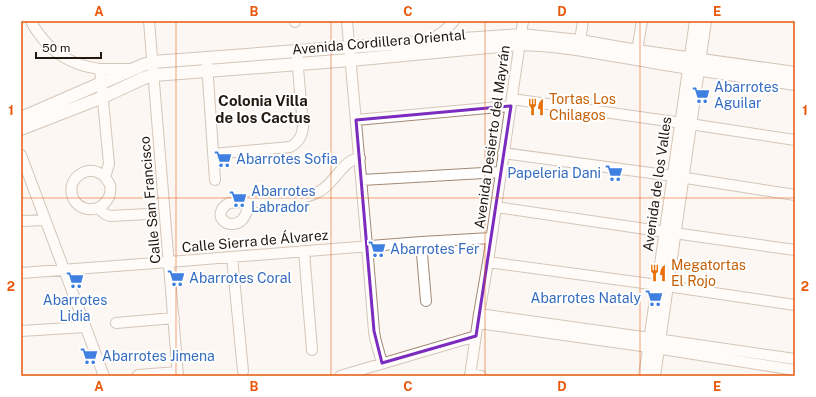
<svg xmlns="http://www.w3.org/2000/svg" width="816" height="397" font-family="'Public Sans',sans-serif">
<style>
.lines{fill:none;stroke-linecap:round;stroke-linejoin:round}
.minor-casing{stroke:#a28974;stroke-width:12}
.tertiary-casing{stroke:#a28974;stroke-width:14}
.minor{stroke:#fff;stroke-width:10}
.tertiary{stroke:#fff;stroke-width:12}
.marked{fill:none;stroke:#7b2cbf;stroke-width:3;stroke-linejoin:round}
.grid{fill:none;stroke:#e8590c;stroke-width:1;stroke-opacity:0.55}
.labels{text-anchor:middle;stroke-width:4;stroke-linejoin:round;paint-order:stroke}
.street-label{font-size:14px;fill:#221810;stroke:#fff}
.shop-label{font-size:14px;fill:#366cbe;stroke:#fff;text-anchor:start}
.food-label{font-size:14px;fill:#c56008;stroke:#fff;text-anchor:start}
.neighbourhood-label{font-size:15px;font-weight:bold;fill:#221810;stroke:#fff}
.neatline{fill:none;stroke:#e8590c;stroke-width:1.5}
.grid-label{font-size:13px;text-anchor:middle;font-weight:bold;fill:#e8590c}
</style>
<rect width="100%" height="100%" fill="#fdf7f3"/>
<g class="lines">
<g class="minor-casing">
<path id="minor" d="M 31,21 C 33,26 36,30 39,34 C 54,55 76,66 100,69 L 109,164 L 105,177 C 106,179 109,182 110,185 C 111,189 110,194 109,197 C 98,219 67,209 72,185 C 75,175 87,168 97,172 C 100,173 103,175 105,177
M 149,21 L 178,376
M 295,21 L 295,22
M 347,21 L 367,246 L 374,331 L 375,338 L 382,363
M 580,41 L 583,21
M 426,42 L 444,31 L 454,21
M 637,51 L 642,21
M 207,64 L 215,180
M 100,69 L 132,69
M 512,99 L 682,123
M 356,120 L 511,106
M 690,124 L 795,140
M 503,153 L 673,176 L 795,195
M 213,154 L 290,147 C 298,143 302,137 303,127 L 297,56
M 21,155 L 104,376
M 362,180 L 501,172
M 250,203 C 248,208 246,216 242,220 C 229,232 209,215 229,203 C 255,200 297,205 320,191 C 333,184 340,167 351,161 C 353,159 357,159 360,158
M 496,207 L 666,232
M 98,208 L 105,214 L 110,216 L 148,214
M 21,221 L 45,220
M 674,233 L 795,250
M 421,242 L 426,301
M 304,251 L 312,350
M 232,257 L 243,371
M 488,262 L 658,285
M 21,273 L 169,262 L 421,242 L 491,238
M 667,286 L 795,305
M 479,314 L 650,338 L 795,359
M 116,323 L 174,318
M 478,323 L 649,347 L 795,370
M 21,331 L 85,327
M 470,374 L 481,376
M 138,375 L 178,372
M 340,376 L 476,336
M 470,376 L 479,314 L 488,262 L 496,207 L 523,21"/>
</g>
<g class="tertiary-casing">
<path id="tertiary" d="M 21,118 L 143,65 L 153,62 L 350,47 L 521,35 L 580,41 L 637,51 L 795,73
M 21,129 L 103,97 L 144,78 L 154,75 L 351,60 L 520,44 C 565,45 609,55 653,62 C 700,70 748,77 795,84
M 645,376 L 696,21
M 654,376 L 705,21"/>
</g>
<use href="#minor" class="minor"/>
<use href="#tertiary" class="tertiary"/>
</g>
<path d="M0 0H816V397H0ZM 511,106 L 476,336 L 382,363 L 374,331 L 356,120 Z" fill="#fdf7f3" fill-opacity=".55" fill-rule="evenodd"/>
<path class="marked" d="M 511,106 L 476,336 L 382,363 L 374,331 L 356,120 Z"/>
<path class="grid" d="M 176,21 L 176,376M 331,21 L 331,376M 485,21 L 485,376M 640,21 L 640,376M 21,198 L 795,198"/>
<defs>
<g id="supermarket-bare" transform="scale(1.38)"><path d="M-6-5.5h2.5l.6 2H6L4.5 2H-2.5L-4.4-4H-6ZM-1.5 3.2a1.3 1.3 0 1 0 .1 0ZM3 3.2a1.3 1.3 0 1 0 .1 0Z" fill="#3f7fe0" stroke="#fff" stroke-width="2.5" paint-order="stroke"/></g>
<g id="restaurant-bare" transform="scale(1.38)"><path d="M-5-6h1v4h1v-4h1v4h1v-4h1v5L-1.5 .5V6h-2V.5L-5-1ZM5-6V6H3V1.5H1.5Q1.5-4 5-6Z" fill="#e8710a" stroke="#fff" stroke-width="2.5" paint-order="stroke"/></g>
</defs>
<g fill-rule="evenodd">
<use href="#supermarket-bare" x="701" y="95"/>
<use href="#restaurant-bare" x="536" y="107"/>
<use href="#supermarket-bare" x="223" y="159"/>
<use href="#supermarket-bare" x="614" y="173"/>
<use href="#supermarket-bare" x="238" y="199"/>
<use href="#supermarket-bare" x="377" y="249"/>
<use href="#restaurant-bare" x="658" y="273"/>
<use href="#supermarket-bare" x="176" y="278"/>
<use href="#supermarket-bare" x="75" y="280"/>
<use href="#supermarket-bare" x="654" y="298"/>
<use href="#supermarket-bare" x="89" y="356"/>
</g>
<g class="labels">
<g class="street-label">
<text transform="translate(379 42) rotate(-5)" y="5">Avenida Cordillera Oriental</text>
<text transform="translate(492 137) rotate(-82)" y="5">Avenida Desierto del Mayrán</text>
<text transform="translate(657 184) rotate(-82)" y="5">Avenida de los Valles</text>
<text transform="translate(150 200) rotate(-95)" y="5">Calle San Francisco</text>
<text transform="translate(255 241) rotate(-5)" y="5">Calle Sierra de Álvarez</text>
</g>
<g class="shop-label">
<text x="714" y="92">Abarrotes<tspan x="714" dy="16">Aguilar</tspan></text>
<text x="236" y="164">Abarrotes Sofia</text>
<text x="601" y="178" text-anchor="end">Papeleria Dani</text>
<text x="251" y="196">Abarrotes<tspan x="251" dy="16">Labrador</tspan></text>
<text x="390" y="254">Abarrotes Fer</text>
<text x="189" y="283">Abarrotes Coral</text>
<text x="641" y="303" text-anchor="end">Abarrotes Nataly</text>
<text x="75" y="305" text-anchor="middle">Abarrotes<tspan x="75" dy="16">Lidia</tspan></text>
<text x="102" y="361">Abarrotes Jimena</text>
</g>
<g class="food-label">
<text x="549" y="104">Tortas Los<tspan x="549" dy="16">Chilagos</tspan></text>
<text x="671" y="270">Megatortas<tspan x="671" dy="16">El Rojo</tspan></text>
</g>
<g class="neighbourhood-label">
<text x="263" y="106">Colonia Villa<tspan x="263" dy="17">de los Cactus</tspan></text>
</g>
</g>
<rect width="816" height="397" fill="none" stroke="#ffffff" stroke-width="44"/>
<path d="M36 52v6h65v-6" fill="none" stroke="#221810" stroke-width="2"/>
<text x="42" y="52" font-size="12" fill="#221810" stroke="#ffffff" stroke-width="3" paint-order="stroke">50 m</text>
<rect x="22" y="22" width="772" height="353" class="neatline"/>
<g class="grid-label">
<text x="99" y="16">A</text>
<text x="254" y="16">B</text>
<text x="408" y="16">C</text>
<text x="562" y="16">D</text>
<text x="717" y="16">E</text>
<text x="11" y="115">1</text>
<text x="805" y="115">1</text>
<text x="11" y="291">2</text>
<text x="805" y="291">2</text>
<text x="99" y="391">A</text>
<text x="254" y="391">B</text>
<text x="408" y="391">C</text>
<text x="562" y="391">D</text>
<text x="717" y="391">E</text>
</g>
</svg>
